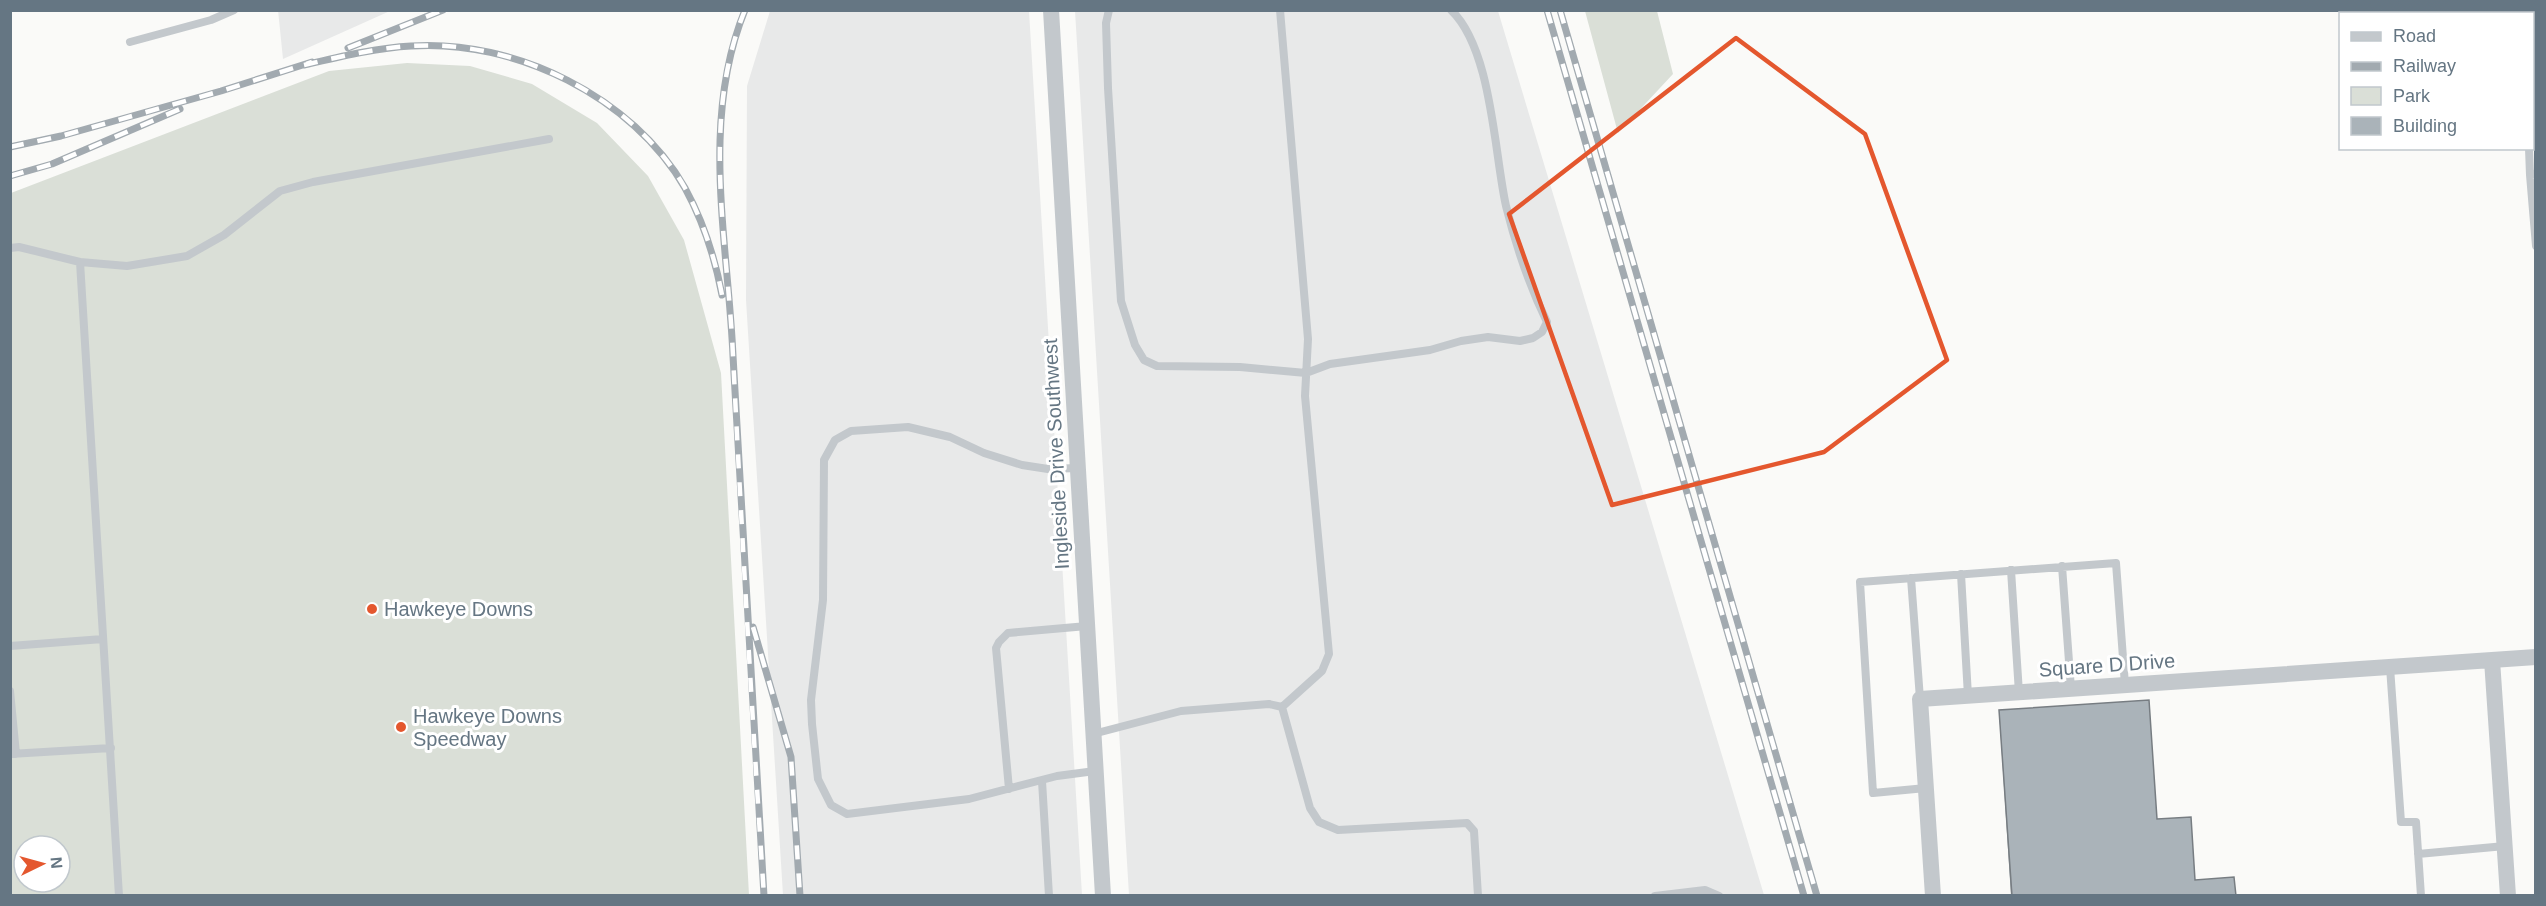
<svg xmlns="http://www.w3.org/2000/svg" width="2546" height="906" font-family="Arial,sans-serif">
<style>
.built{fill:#e8e9e9}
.green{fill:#dadfd7;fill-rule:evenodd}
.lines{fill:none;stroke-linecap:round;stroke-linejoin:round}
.service{stroke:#c3c8cc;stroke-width:8}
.minor{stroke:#c3c8cc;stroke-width:16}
.rail-casing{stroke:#a2aab0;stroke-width:7}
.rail{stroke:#fff;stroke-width:4.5;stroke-dasharray:14;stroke-linecap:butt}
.wall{fill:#929a9f}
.building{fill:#aab3b9;stroke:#777d82;stroke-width:1.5}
.marked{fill:none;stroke:#e4572e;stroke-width:4.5;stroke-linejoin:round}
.poi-dot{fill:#e4572e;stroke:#fff;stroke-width:2}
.labels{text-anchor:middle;stroke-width:6;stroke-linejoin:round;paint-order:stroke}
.street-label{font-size:20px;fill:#657683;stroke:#fff}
.poi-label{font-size:20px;fill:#657683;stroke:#fff;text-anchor:start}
</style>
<rect width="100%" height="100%" fill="#fafaf8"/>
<path class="built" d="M 278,10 L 390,10 L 390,11 L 283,59 Z
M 770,11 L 1029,11 L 1082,895 L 783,895 L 746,300 L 747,86 Z
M 1075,11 L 1498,11 L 1764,895 L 1129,895 Z"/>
<path class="green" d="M 1585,11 L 1657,11 L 1673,74 L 1618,133 Z
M 407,63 L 470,66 L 532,84 L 597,123 L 648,176 L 684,240 L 721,373 L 749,895 L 11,896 L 11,193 L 329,71 ZM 24,846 L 60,846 L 60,882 L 24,882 Z"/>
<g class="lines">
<path class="service" d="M 1109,10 L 1106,23 L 1108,88 L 1121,301 L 1135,345 L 1144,360 L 1157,366 L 1240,367 L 1306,373 L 1330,364 L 1430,350 L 1461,341 L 1488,337 L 1520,341 L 1533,338 L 1542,332 L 1547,322 C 1529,285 1516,246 1506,206 C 1494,152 1492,49 1451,10
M 1280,10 L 1308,339 L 1305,396 L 1329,654 L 1322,671 L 1282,707
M 2521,10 L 2521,14
M 130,42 L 211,20 L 234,10
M 2529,148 L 2530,175
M 2536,174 L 2530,175 L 2536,246
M 10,248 L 19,247 L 80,262 L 119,896
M 80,262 L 127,266 L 187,256 L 224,235 L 280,191 L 313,182 L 549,139
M 1078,468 L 1048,469 L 1022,465 L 984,453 L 950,437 L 908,427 L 851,431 L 835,440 L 824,460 L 823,600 L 811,700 L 812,724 L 818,779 L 831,805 L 847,814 L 969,799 L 1057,776 L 1095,771
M 2062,566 L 2071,689
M 2011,570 L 2019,693
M 1961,574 L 1968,696
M 1911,578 L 1920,699
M 10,646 L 103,639
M 2390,667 L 2401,822 L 2416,822 L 2421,896
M 10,691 L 16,754
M 1282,707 L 1310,808 L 1319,822 L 1338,830 L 1467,823 L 1474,831 L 1478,896
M 1093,734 L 1181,711 L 1269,704 L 1282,707
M 10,754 L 111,748
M 1042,781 L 1049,896
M 1926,788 L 1873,793 L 1860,582 L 2116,563 L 2125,685
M 1009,789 L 996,648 L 999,642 L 1008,633 L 1087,626
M 2418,854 L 2505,846
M 1655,896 L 1705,890 L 1719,896"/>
<path class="minor" d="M 1051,10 L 1103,896
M 2492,660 L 2508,896
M 1933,896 L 1920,699 L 2536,657"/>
<g class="rail-casing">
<path id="rail" d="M 745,10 C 700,120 728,242 733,356 C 742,536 752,716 764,896
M 1547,10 L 1804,896
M 1560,10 L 1817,896
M 348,48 L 443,10
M 304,65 C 339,57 375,48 411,46 C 515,39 633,97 685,188 C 703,221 715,258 722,295
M 10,147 L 61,136 L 221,91 L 312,62
M 10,176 L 52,164 L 180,109
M 753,627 L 791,757 L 800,896"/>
</g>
<use href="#rail" class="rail"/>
</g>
<path class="wall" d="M 2535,10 L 2535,118 L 2534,118 L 2532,90 L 2532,14 Z
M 1999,710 L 2157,819 L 2195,880 L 2236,896 L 2011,896 Z"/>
<path class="building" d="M 2528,10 L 2535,10 L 2535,104 L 2534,105 L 2532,77 L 2532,14 L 2528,14 Z
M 2149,700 L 2157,819 L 2191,817 L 2195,880 L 2234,877 L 2236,896 L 2012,896 L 1999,710 Z"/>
<path class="marked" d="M 1736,38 L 1865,134 L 1947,360 L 1824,452 L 1612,505 L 1509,214 Z"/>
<g class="poi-dot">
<circle cx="372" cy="609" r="6"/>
<circle cx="401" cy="727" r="6"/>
</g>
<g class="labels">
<g class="street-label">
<text transform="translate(1056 454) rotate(-93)" y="7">Ingleside Drive Southwest</text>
<text transform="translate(2107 665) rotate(-4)" y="7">Square D Drive</text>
</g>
<g class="poi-label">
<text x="384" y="616">Hawkeye Downs</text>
<text x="413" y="723">Hawkeye Downs<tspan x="413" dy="23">Speedway</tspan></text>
</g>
</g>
<rect width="2546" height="906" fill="none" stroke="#657683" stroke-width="24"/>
<rect x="2339" y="12" width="195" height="138" fill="#ffffff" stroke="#c1c8cd" stroke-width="1.5"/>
<rect x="2351" y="32" width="30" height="9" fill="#c3c8cc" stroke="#c1c8cd" stroke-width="1.5"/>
<text x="2393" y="42" font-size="18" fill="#657683">Road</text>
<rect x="2351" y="62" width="30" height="9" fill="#a2aab0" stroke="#c1c8cd" stroke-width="1.5"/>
<text x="2393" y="72" font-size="18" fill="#657683">Railway</text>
<rect x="2351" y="87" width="30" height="18" fill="#dadfd7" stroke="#c1c8cd" stroke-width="1.5"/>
<text x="2393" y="102" font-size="18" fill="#657683">Park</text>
<rect x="2351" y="117" width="30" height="18" fill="#aab3b9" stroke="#c1c8cd" stroke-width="1.5"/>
<text x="2393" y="132" font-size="18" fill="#657683">Building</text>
<g transform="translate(42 864) rotate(85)"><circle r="28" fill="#ffffff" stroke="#c1c8cd" stroke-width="1.5"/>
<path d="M0-4.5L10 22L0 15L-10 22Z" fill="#e4572e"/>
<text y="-9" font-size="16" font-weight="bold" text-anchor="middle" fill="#657683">N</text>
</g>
</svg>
